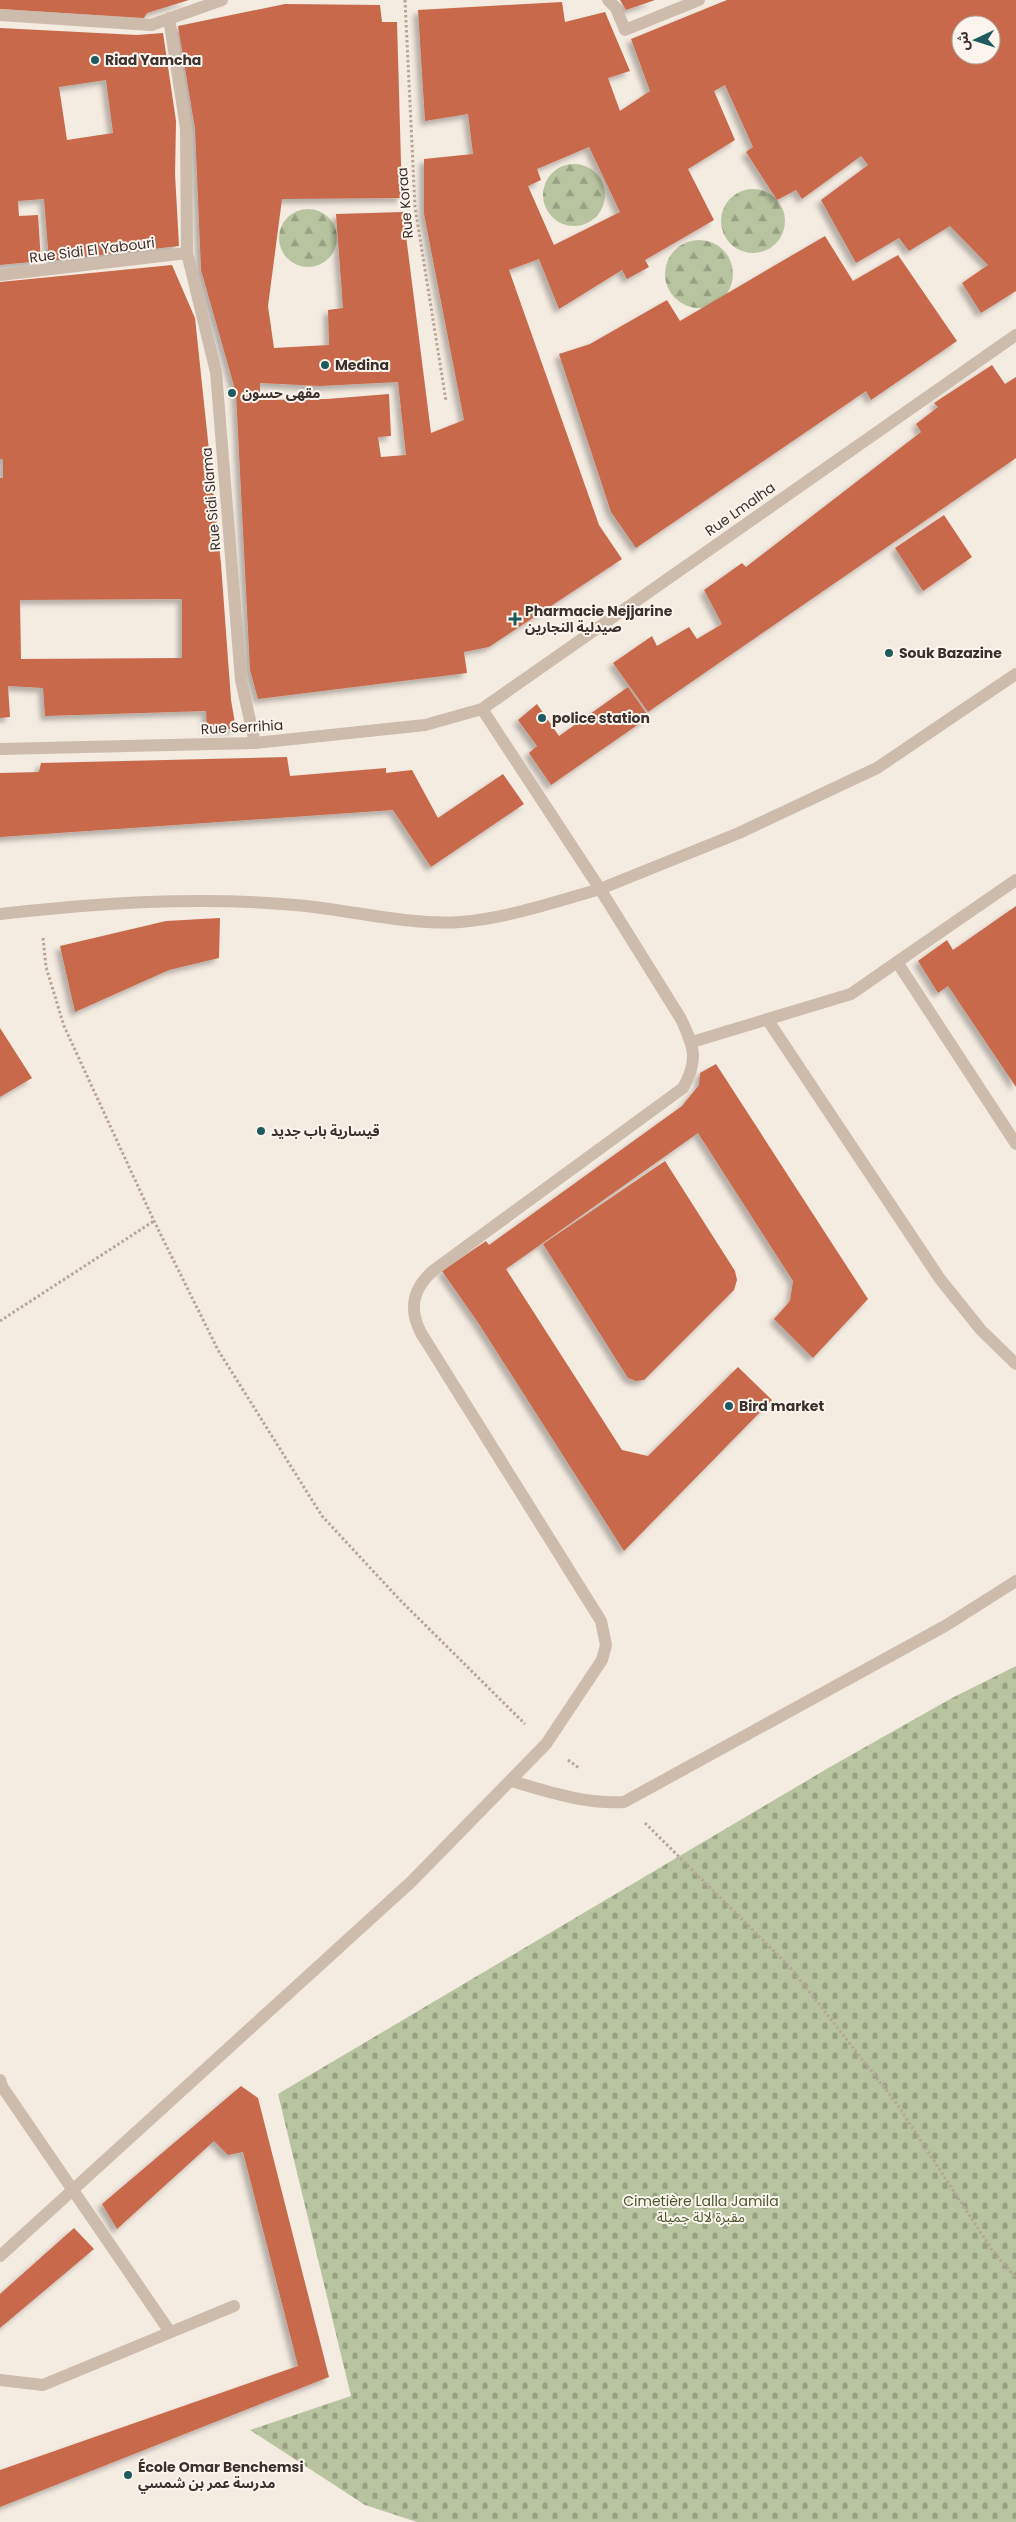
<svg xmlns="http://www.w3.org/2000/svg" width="1016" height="2522" font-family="Poppins,'Noto Sans Arabic',sans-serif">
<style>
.forest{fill:url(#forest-firs)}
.cemetery{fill:url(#cemetery-stones)}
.building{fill:#c8694b;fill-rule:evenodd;filter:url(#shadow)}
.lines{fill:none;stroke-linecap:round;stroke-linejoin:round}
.path{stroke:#b9a596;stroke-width:3;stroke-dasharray:2.5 2.5;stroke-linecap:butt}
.service{stroke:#cdbbac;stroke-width:12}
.pedestrian{stroke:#cdbbac;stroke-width:12}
.minor{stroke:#cdbbac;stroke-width:12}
.poi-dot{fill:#1f5a5e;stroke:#fbf5ee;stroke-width:2}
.labels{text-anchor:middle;stroke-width:4;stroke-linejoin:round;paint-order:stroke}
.poi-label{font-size:14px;font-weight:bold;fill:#3b302b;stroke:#fbf5ee;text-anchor:start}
.street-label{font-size:14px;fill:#3b302b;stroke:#fbf5ee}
.park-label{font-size:14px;fill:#4a5a2e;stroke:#fbf5ee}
</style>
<defs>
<pattern id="forest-firs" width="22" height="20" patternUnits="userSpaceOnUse" patternTransform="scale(1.25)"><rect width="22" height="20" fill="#b8c4a0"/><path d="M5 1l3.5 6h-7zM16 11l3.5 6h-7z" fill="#97a083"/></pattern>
<pattern id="cemetery-stones" width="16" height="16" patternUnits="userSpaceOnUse" patternTransform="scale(1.25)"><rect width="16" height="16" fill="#b8c4a0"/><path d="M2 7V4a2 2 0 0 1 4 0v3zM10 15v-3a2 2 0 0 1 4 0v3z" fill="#97a083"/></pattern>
<filter id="shadow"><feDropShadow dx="-4.5" dy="4.5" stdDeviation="2.5" flood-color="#0004"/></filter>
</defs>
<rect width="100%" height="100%" fill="#f4ebe1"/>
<path class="forest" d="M543 195a31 31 0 1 1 62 0a31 31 0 1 1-62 0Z
M721 221a32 32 0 1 1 64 0a32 32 0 1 1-64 0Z
M279 238a29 29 0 1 1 58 0a29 29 0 1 1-58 0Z
M665 274a34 34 0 1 1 68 0a34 34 0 1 1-68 0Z"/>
<path class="cemetery" d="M 1016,1666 L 1016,2522 L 417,2522 L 365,2505 L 250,2430 L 351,2396 L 278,2094 L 830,1767 L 952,1698 Z"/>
<path class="building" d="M 0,0 L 189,0 L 147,13 L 144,18 L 0,9 Z
M 620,0 L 655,0 L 626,10 Z
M 727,0 L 1016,0 L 1016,291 L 981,313 L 962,283 L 988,265 L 950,226 L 909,251 L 899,238 L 856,263 L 821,200 L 868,165 L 861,156 L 802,199 L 796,190 L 777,200 L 746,152 L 753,147 L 725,85 L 714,91 L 735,140 L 688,169 L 714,220 L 645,260 L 649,267 L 627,279 L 622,270 L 559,309 L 539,259 L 509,270 L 599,525 L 622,559 L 489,647 L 464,652 L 467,673 L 258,699 L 250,670 L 236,393 L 201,270 L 195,129 L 178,26 L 285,4 L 380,5 L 382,22 L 397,22 L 402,198 L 282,199 L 268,306 L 274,348 L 329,345 L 328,310 L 343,308 L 336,214 L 403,212 L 431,433 L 464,420 L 424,214 L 424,159 L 473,154 L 468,114 L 425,121 L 418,10 L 562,2 L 565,22 L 605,12 L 630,71 L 608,78 L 620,111 L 650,91 L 631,39 ZM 961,25 L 991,25 L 991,55 L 961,55 ZM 589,147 L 620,212 L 554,245 L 528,186 L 541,180 L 537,169 ZM 398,382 L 406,455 L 381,457 L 378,437 L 391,436 L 389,394 L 327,399 L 260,400 L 260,383 L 320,386 Z
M 0,28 L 137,35 L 163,33 L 176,121 L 175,174 L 179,246 L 49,261 L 44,199 L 18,201 L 19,216 L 38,215 L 41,261 L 0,265 ZM 106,80 L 113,133 L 67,140 L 59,87 Z
M 825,236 L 853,281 L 898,255 L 957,341 L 871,400 L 866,391 L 636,548 L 611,512 L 559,354 L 590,344 L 667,300 L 680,321 Z
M 172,265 L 195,318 L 221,564 L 231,700 L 236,729 L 207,730 L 206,711 L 45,716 L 43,688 L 8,686 L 10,717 L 0,718 L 0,478 L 3,478 L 3,459 L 0,459 L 0,282 ZM 182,599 L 182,658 L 21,659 L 20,600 Z
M 992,365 L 1005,384 L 1016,377 L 1016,458 L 648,712 L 613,663 L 652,636 L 657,646 L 689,627 L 697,639 L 722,624 L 704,590 L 742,563 L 746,567 L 921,432 L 916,424 L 938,407 L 934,403 Z
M 944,515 L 972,557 L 923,591 L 895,548 Z
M 628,687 L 649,717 L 551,785 L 529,753 L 537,746 L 518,720 L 537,704 L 559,736 Z
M 287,757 L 290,776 L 386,768 L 386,773 L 412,770 L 438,818 L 503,774 L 524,804 L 431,867 L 393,810 L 0,837 L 0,773 L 39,772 L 41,763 Z
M 1016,906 L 1016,1087 L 948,986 L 938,993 L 918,961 L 947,940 L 953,950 Z
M 220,918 L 219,958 L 169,970 L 75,1012 L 60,946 L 166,921 Z
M 0,1028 L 32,1078 L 0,1097 Z
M 716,1064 L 868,1299 L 813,1358 L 774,1319 L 790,1301 L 793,1281 L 698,1133 L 506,1269 L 622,1450 L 648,1456 L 738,1367 L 772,1400 L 624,1551 L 479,1324 L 442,1271 L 486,1241 L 489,1245 L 682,1106 L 699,1085 L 700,1073 Z
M 665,1161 L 735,1271 L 737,1280 L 734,1290 L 644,1380 L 636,1381 L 628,1378 L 543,1244 Z
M 241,2086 L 258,2098 L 329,2377 L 0,2507 L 0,2470 L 298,2366 L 243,2152 L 228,2155 L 214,2141 L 117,2229 L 102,2204 Z
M 74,2228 L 94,2249 L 0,2328 L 0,2294 Z"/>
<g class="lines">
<path class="path" d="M 405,0 L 415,207 L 446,401
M 43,938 L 46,967 L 64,1026 L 154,1221 L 218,1350 L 322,1516 L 400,1600 L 525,1724
M 0,1321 L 154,1221
M 568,1760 L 579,1768
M 645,1823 L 790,1967 L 897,2104 L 992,2250 L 1016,2278"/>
<path class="service" d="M 897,962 L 1016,880
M 767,1019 L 940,1279 L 981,1330 L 1016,1364
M 692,1042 L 851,994 L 897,962 L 1016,1144
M 0,2080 L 3,2088 L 170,2332
M 0,2380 L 43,2385 L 234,2306"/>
<path class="pedestrian" d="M 608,0 L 616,8 L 625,30 L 699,0
M 0,15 L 151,25 L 222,0
M 169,18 L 186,128 L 187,253 L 216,372 L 241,680 L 255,743
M 0,275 L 187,253
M 600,889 L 739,833 L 877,768 L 1016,674"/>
<path class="minor" d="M 0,749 L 255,743 L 425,725 L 482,709 L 1016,335
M 0,914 C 97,903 197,896 295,905 C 346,909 410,926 460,922 C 508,918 555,902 600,889
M 511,1781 C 550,1792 582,1804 624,1802 L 945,1626 L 1016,1581
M 0,2256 L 411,1882 L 546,1744 L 602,1660 L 606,1645 L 601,1621 L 421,1333 C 408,1308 413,1288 434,1270 L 683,1088 C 699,1060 694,1047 681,1019 L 600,889 L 482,709"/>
</g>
<g class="poi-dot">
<circle cx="95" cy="60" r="5"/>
<circle cx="325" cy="365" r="5"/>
<circle cx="232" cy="393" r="5"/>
<path d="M512.5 611.5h5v5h5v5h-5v5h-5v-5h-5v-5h5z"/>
<circle cx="889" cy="653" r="5"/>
<circle cx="542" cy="718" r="5"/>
<circle cx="261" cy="1131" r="5"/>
<circle cx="729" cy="1406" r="5"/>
<circle cx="128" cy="2475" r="5"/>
</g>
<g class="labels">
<g class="poi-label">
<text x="105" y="65">Riad Yamcha</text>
<text x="335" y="370">Medina</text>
<text x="242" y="398">مقهى حسون</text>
<text x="525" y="616">Pharmacie Nejjarine<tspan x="525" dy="16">صيدلية النجارين</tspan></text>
<text x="899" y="658">Souk Bazazine</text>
<text x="552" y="723">police station</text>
<text x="271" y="1136">قيسارية باب جديد</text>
<text x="739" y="1411">Bird market</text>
<text x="138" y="2472">École Omar Benchemsi<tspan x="138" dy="16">مدرسة عمر بن شمسي</tspan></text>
</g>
<g class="street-label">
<text transform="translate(405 203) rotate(-95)" y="5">Rue Koraa</text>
<text transform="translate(92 250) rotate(-7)" y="5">Rue Sidi El Yabouri</text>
<text transform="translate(211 499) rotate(-95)" y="5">Rue Sidi Slama</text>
<text transform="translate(740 509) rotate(-35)" y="5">Rue Lmalha</text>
<text transform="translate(242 727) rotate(-3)" y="5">Rue Serrihia</text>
</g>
<g class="park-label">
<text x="701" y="2206">Cimetière Lalla Jamila<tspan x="701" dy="16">مقبرة لالة جميلة</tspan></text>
</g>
</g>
<g transform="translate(976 40) rotate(266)"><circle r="24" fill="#fbf5ee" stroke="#aea6a0"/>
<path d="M0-4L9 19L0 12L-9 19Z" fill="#1f5a5e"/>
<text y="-8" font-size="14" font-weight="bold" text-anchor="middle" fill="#3b302b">ش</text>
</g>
</svg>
